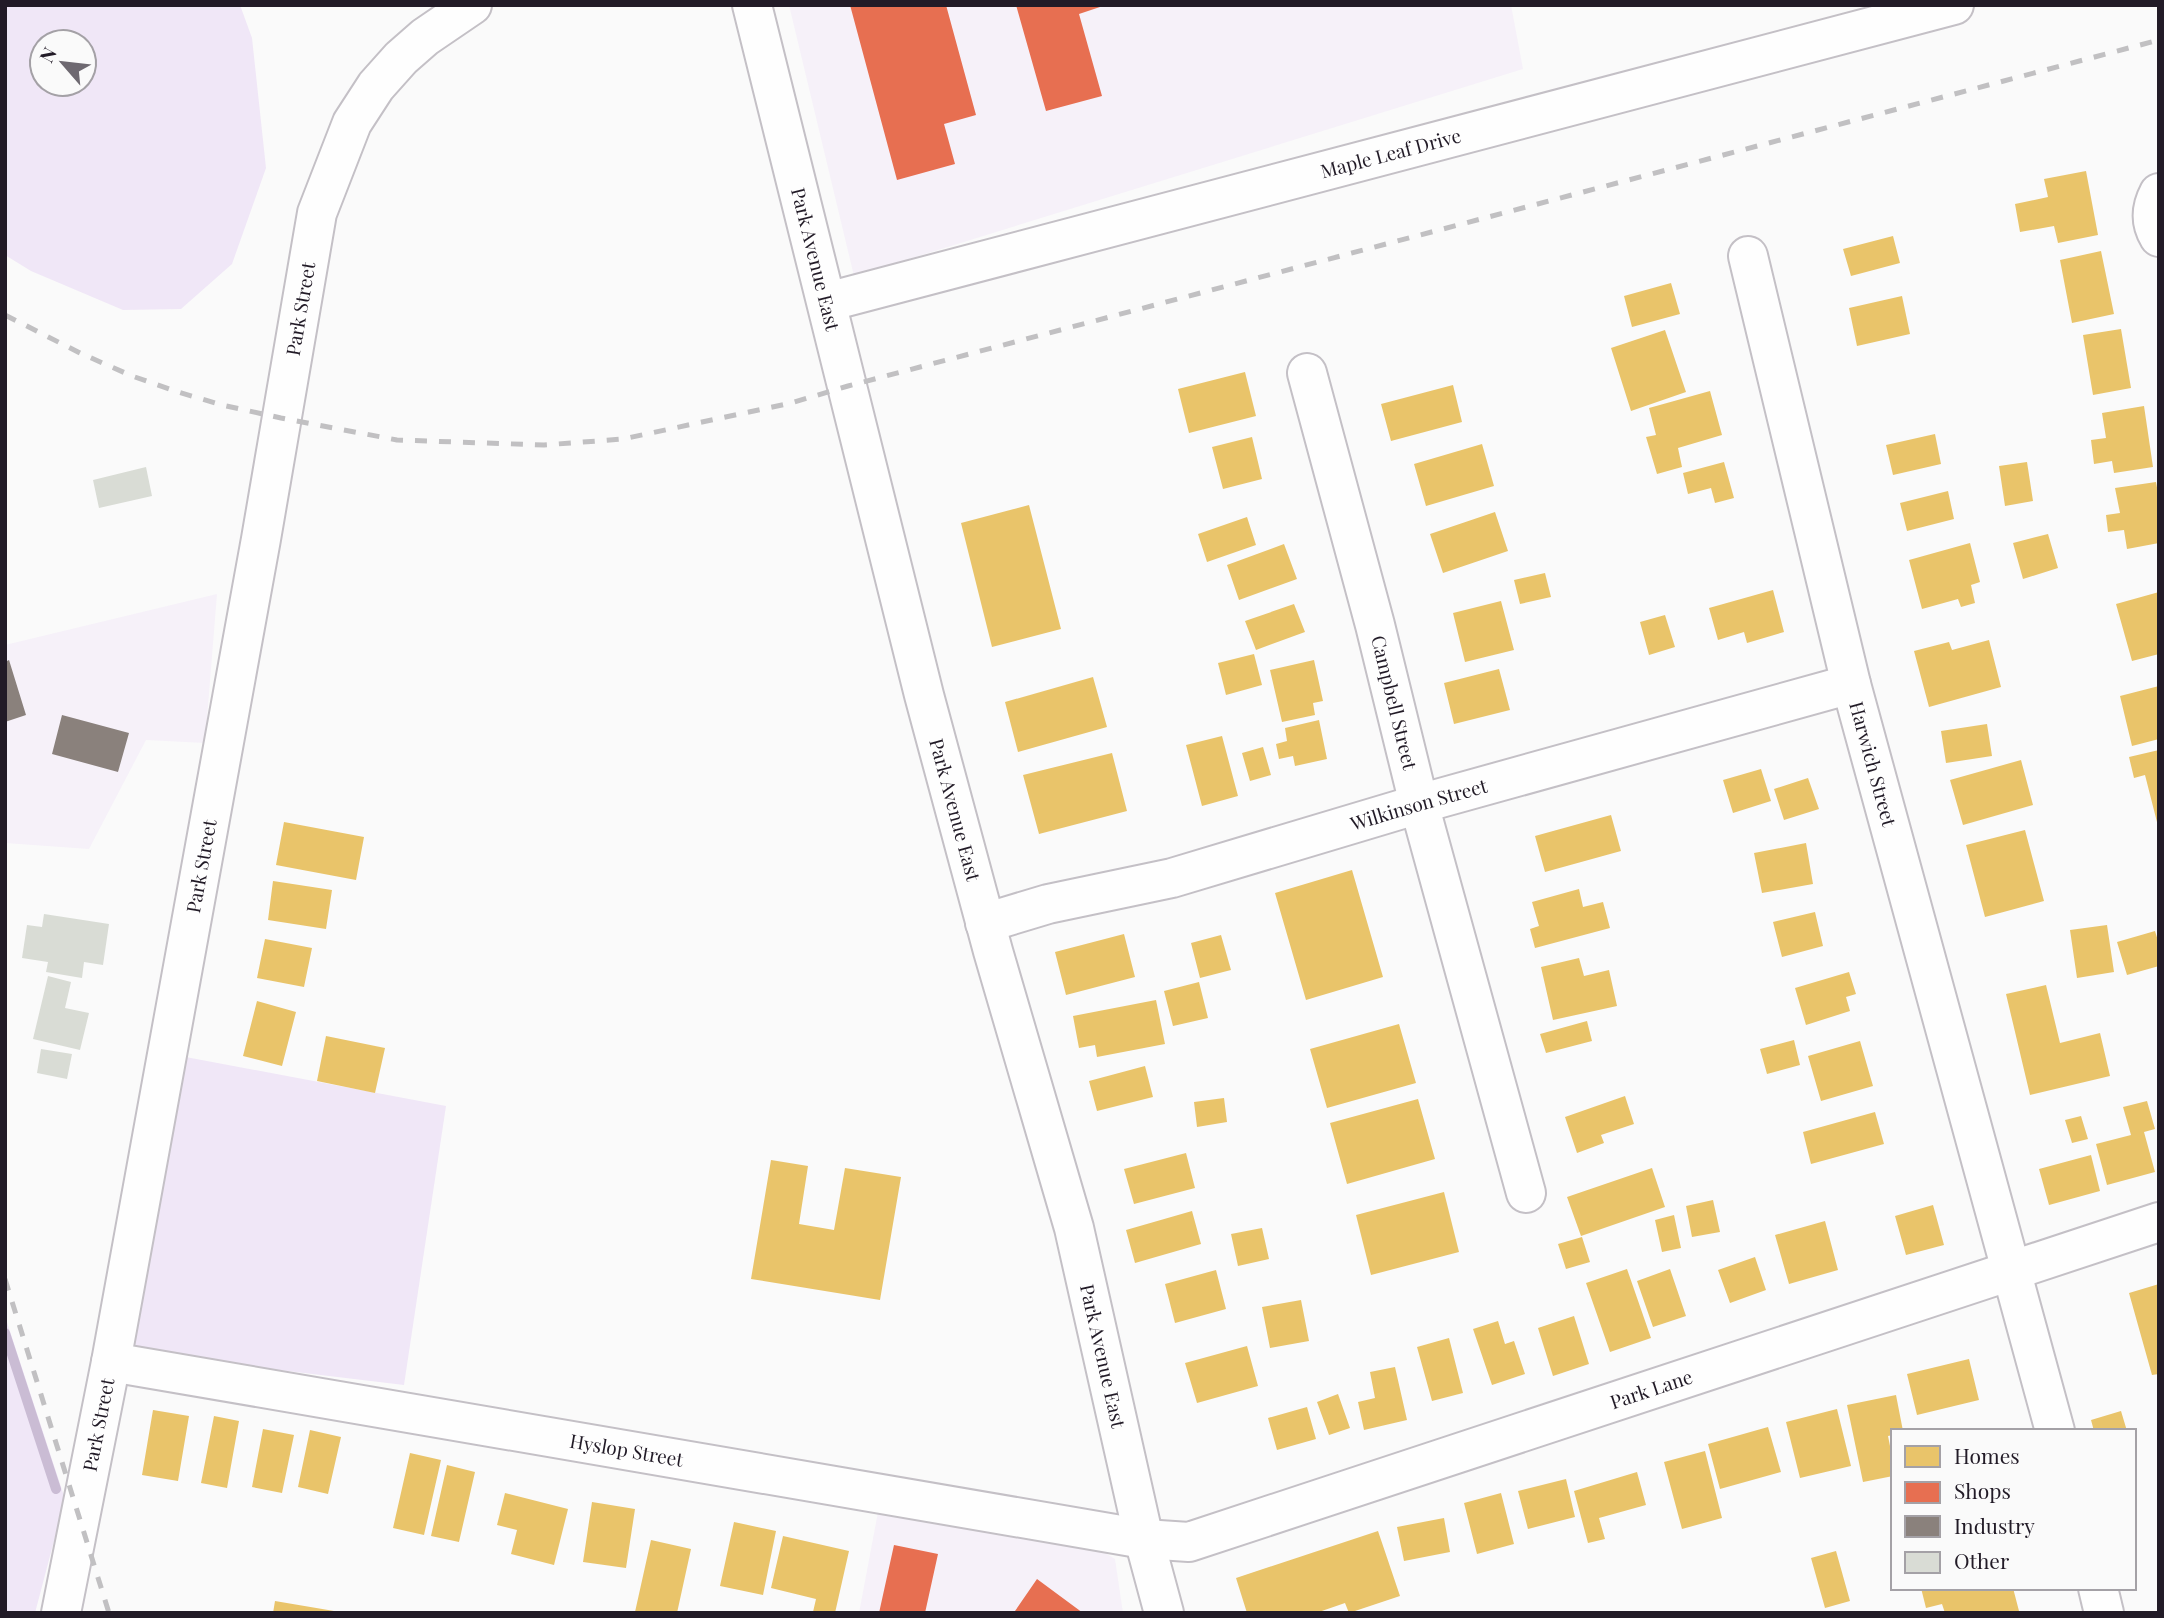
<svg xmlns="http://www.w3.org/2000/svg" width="2164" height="1618" font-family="'Playfair Display',serif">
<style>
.built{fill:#f6f1f9}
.green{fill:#f0e7f7;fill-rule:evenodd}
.homes{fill:#e9c46a}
.shops{fill:#e76f51}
.industry{fill:#8a817c}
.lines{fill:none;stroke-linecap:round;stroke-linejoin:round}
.stream{stroke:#cabcd4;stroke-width:10}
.building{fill:#d9dcd5}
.minor-casing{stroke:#c4c0c6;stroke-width:42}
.major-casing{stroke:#c4c0c6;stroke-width:42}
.minor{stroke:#fefefe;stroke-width:38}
.major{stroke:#fefefe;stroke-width:38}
.rail{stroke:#c1c0c2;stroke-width:5;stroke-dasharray:12 12;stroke-linecap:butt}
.labels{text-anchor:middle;stroke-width:7;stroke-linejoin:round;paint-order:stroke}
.street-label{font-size:19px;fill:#221b27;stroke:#fafafa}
</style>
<rect width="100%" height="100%" fill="#fafafa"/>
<path class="built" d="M 789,5 L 1511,5 L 1523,69 L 854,276 Z
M 217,594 L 205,743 L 146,740 L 89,849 L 5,843 L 5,645 Z
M 878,1512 L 1097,1548 L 1115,1559 L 1123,1613 L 859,1613 Z"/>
<path class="green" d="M 5,5 L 240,5 L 252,38 L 266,168 L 232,264 L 181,309 L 123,310 L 31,271 L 5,255 ZM 42,42 L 84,42 L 84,84 L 42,84 Z
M 175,1055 L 446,1106 L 404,1385 L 144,1354 L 129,1337 Z
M 5,1316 L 65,1499 L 35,1613 L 5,1613 Z"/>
<path class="homes" d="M 2086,171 L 2098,235 L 2058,243 L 2054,226 L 2020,232 L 2015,204 L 2048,197 L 2044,179 Z
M 1893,236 L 1900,263 L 1851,276 L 1843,249 Z
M 2101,251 L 2114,314 L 2072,323 L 2060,260 Z
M 1671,283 L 1680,314 L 1632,327 L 1624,296 Z
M 1902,296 L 1910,334 L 1857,346 L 1849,308 Z
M 2121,329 L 2131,388 L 2093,395 L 2083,335 Z
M 1665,330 L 1686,392 L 1631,411 L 1611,348 Z
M 1245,372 L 1256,416 L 1189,433 L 1178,389 Z
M 1453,385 L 1462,422 L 1391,441 L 1381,404 Z
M 1710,391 L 1722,435 L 1678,448 L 1682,467 L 1657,474 L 1646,437 L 1656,435 L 1649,408 Z
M 2144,406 L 2153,467 L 2114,473 L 2112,461 L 2094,464 L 2091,440 L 2106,438 L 2102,413 Z
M 1935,434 L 1941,464 L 1893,475 L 1886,445 Z
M 1252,437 L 1262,479 L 1223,489 L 1212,447 Z
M 1482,444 L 1494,486 L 1426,506 L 1414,464 Z
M 1724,462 L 1734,498 L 1715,503 L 1711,488 L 1688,494 L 1683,473 Z
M 2027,462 L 2033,501 L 2005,506 L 1999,466 Z
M 2156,482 L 2159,499 L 2159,543 L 2127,549 L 2124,530 L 2108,532 L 2106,515 L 2120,513 L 2115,488 Z
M 1948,491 L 1954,519 L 1907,531 L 1900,503 Z
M 1029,505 L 1061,629 L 992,647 L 961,523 Z
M 1495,512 L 1508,551 L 1443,573 L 1430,534 Z
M 1247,517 L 1256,545 L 1207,562 L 1198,534 Z
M 2048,534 L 2058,568 L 2023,579 L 2013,543 Z
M 1970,543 L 1980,582 L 1971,585 L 1975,603 L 1961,607 L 1958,599 L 1922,609 L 1909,560 Z
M 1284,544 L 1297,579 L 1239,600 L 1227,565 Z
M 1545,573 L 1551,597 L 1520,604 L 1514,580 Z
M 1773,590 L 1784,632 L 1747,643 L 1744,632 L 1718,640 L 1709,608 Z
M 2159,592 L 2159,654 L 2132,661 L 2116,604 Z
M 1501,601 L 1514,650 L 1465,662 L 1453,613 Z
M 1294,604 L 1305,632 L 1256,650 L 1245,621 Z
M 1665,615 L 1675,647 L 1649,655 L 1640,622 Z
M 1989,640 L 2001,687 L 1929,707 L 1914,651 L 1949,642 L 1952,650 Z
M 1254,654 L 1262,685 L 1226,695 L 1218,663 Z
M 1314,660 L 1323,701 L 1313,703 L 1315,715 L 1282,722 L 1270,670 Z
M 1499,669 L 1510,710 L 1454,724 L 1444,683 Z
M 1093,677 L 1107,727 L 1018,752 L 1005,702 Z
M 2159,686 L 2159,739 L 2132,746 L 2120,696 Z
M 1319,720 L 1327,759 L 1295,766 L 1293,756 L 1279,759 L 1276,744 L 1287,741 L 1285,728 Z
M 1987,724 L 1992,756 L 1946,763 L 1941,731 Z
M 1222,736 L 1238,796 L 1202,806 L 1186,745 Z
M 1263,747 L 1271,775 L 1250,781 L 1242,753 Z
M 2159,750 L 2159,826 L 2158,826 L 2145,775 L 2134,778 L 2129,757 Z
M 1112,753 L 1127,811 L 1039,834 L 1023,775 Z
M 2021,760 L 2033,805 L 1963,825 L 1950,780 Z
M 1761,769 L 1771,801 L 1733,813 L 1723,780 Z
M 1808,778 L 1819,809 L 1784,820 L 1774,789 Z
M 1611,815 L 1621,851 L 1545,872 L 1535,836 Z
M 284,822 L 364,837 L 356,880 L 276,865 Z
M 2025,830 L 2044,901 L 1985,917 L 1966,845 Z
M 1806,843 L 1813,884 L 1762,893 L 1754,853 Z
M 1352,870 L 1383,977 L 1306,1000 L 1275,893 Z
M 273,881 L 332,890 L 326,929 L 268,920 Z
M 1579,889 L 1583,907 L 1603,902 L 1610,928 L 1535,948 L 1530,929 L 1539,926 L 1532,902 Z
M 1815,912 L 1823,946 L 1782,957 L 1773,922 Z
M 2107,925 L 2114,972 L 2077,978 L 2070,930 Z
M 2155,931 L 2159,944 L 2159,966 L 2127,975 L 2117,942 Z
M 1124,934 L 1135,977 L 1066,995 L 1055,952 Z
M 1221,935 L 1231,970 L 1200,978 L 1191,943 Z
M 265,939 L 312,948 L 304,987 L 257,978 Z
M 1579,958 L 1584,976 L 1609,970 L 1617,1006 L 1553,1020 L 1541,967 Z
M 1849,972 L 1856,994 L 1846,997 L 1850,1011 L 1806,1025 L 1795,988 Z
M 1199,982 L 1208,1018 L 1173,1026 L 1164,991 Z
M 2046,985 L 2060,1043 L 2100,1033 L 2110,1076 L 2030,1095 L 2006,994 Z
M 1156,1000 L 1165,1044 L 1097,1057 L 1095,1045 L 1079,1048 L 1073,1016 Z
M 257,1001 L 296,1012 L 282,1066 L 243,1056 Z
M 1587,1021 L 1592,1041 L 1546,1053 L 1540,1034 Z
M 1399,1024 L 1416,1083 L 1327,1108 L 1310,1049 Z
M 326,1036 L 385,1048 L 375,1093 L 317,1081 Z
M 1794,1040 L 1800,1065 L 1767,1074 L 1760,1049 Z
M 1860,1041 L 1873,1086 L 1821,1101 L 1808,1056 Z
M 1145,1066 L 1153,1097 L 1097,1111 L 1089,1081 Z
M 1625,1096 L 1634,1124 L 1601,1135 L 1604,1143 L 1577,1153 L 1565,1117 Z
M 1224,1098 L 1227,1122 L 1197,1127 L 1194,1102 Z
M 1418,1099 L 1435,1159 L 1347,1184 L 1330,1123 Z
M 2147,1101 L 2155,1129 L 2144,1132 L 2155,1172 L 2107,1185 L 2096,1144 L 2131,1135 L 2123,1107 Z
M 1875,1112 L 1884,1144 L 1811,1164 L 1803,1132 Z
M 2081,1116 L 2088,1139 L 2072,1143 L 2065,1120 Z
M 1186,1153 L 1195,1188 L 1134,1204 L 1124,1169 Z
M 2091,1155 L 2100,1191 L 2049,1205 L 2039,1169 Z
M 771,1160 L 808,1166 L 799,1224 L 834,1230 L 845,1168 L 901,1177 L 880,1300 L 751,1279 Z
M 1652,1168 L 1665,1207 L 1581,1236 L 1567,1197 Z
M 1444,1192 L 1459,1252 L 1371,1275 L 1356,1215 Z
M 1713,1200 L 1720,1232 L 1692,1237 L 1686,1206 Z
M 1933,1205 L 1944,1245 L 1906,1255 L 1895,1216 Z
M 1192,1211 L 1201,1244 L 1135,1263 L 1126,1230 Z
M 1674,1215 L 1681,1248 L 1662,1252 L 1655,1220 Z
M 1825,1221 L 1838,1270 L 1789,1284 L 1775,1235 Z
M 1262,1228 L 1269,1259 L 1238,1266 L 1231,1234 Z
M 1582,1237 L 1590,1262 L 1566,1269 L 1558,1244 Z
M 1755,1257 L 1766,1290 L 1730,1303 L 1718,1270 Z
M 1627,1269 L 1651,1338 L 1610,1352 L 1586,1283 Z
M 1670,1269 L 1686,1316 L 1653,1327 L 1637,1281 Z
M 1216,1270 L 1226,1309 L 1175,1323 L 1165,1284 Z
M 2159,1284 L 2159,1374 L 2152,1375 L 2129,1293 Z
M 1301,1300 L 1309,1341 L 1270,1348 L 1262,1307 Z
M 1574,1316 L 1589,1364 L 1553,1376 L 1538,1328 Z
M 1498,1321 L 1505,1344 L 1514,1341 L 1525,1374 L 1492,1385 L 1473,1329 Z
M 1449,1338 L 1463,1393 L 1432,1401 L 1417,1347 Z
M 1247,1346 L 1258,1386 L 1197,1403 L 1185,1363 Z
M 1969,1359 L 1979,1400 L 1917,1415 L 1907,1374 Z
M 1395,1367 L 1407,1420 L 1364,1430 L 1358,1402 L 1375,1398 L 1370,1372 Z
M 1338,1394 L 1350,1428 L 1329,1435 L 1317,1402 Z
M 1896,1395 L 1903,1431 L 1893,1431 L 1893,1435 L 1888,1436 L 1893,1461 L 1893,1476 L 1863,1482 L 1847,1405 Z
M 1307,1407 L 1316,1439 L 1277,1450 L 1268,1418 Z
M 1837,1409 L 1851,1466 L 1800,1478 L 1786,1422 Z
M 153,1410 L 189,1416 L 178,1481 L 142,1475 Z
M 2121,1411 L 2127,1431 L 2094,1431 L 2091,1420 Z
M 214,1416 L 239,1421 L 227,1488 L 201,1483 Z
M 1768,1427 L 1781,1472 L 1720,1489 L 1708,1444 Z
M 263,1429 L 294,1435 L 282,1493 L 252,1487 Z
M 310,1430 L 341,1437 L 328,1494 L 298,1487 Z
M 1705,1451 L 1722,1518 L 1682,1529 L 1664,1462 Z
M 410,1453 L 441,1460 L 424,1535 L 393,1528 Z
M 447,1465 L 475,1472 L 459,1542 L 431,1536 Z
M 1637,1472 L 1646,1505 L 1599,1518 L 1605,1539 L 1588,1543 L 1574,1491 Z
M 1566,1479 L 1575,1517 L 1528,1529 L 1518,1491 Z
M 505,1493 L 568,1509 L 554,1565 L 511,1554 L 517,1530 L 497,1525 Z
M 1501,1493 L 1514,1544 L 1477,1554 L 1464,1503 Z
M 592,1502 L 635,1509 L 626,1568 L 583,1562 Z
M 1444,1518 L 1450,1552 L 1404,1561 L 1397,1527 Z
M 734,1522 L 776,1531 L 763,1595 L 720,1586 Z
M 1378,1531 L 1400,1596 L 1349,1613 L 1345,1603 L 1316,1613 L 1247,1613 L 1236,1578 Z
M 783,1536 L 849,1551 L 835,1613 L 813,1612 L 816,1599 L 771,1588 Z
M 651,1540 L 691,1549 L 677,1613 L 635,1612 Z
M 1836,1551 L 1850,1601 L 1825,1608 L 1811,1558 Z
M 1921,1588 L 2013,1588 L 2019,1611 L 2011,1613 L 1945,1613 L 1942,1604 L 1926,1608 Z
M 275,1601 L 334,1611 L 334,1613 L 273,1613 Z"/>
<path class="shops" d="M 850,5 L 946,5 L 976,115 L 944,124 L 955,164 L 897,180 Z
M 1016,5 L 1106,5 L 1079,14 L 1102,96 L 1046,111 Z
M 894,1545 L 938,1554 L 925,1613 L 879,1613 Z
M 1037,1579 L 1083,1613 L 1018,1613 L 1015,1611 Z"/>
<path class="industry" d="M 9,660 L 26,715 L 5,722 L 5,662 Z
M 62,715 L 129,733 L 118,772 L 52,754 Z"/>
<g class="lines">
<path class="stream" d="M 5,1333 L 56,1489"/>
</g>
<path class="building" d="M 146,467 L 152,496 L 99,508 L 93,480 Z
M 44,914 L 109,924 L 103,965 L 84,962 L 82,978 L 46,972 L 48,962 L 22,958 L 27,925 L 42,927 Z
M 48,976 L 71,982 L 65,1008 L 89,1013 L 80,1050 L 33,1039 Z
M 41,1049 L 72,1054 L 67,1079 L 37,1073 Z"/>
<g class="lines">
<g class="minor-casing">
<g id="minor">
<path d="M 2159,193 C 2151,208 2150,222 2159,237"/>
<path id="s1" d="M 1748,256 L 1851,684 L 2055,1431"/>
<path id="s2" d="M 827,302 L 1954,5"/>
<path id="s3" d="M 1307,373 L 1375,625 L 1419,804 L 1526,1193"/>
<path id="s4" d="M 985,923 L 1048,904 L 1172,878 L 1419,804 L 1851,684"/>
<path id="s5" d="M 111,1362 L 1144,1539 L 1189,1542 L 2159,1222"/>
<path d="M 2098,1588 L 2104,1613"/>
<path id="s6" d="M 61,1613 L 111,1362 L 261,539 L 317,213 L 352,123 L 376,86 L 401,58 L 425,37 L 472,5"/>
</g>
</g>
<g class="major-casing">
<g id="major">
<path id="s7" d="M 752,5 L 924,695 L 993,951 L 1074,1228 L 1144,1539 L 1164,1613"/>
</g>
</g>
<use href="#minor" class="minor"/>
<use href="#major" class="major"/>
<path class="rail" d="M 5,315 L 80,353 L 132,376 L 178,392 L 222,405 L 281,418 L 397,440 L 544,445 L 623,439 L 791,403 L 848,386 L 2159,40
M 5,1279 L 109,1613"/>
</g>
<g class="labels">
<g class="street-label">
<text dy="7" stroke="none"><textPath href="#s2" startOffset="583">Maple Leaf Drive</textPath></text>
<text dy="7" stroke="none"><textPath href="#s7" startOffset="262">Park Avenue East</textPath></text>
<text dy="7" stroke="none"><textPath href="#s6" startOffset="1326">Park Street</textPath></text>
<text dy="7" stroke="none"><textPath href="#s3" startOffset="341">Campbell Street</textPath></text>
<text dy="7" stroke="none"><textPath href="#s1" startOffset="523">Harwich Street</textPath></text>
<text dy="7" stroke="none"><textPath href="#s4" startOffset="450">Wilkinson Street</textPath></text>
<text dy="7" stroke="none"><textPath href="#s7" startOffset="830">Park Avenue East</textPath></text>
<text dy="7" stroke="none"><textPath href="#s6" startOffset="760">Park Street</textPath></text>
<text dy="7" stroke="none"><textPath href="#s7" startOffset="1396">Park Avenue East</textPath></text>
<text dy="7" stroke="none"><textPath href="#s5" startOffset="1580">Park Lane</textPath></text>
<text dy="7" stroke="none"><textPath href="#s6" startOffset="192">Park Street</textPath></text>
<text dy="7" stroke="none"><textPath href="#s5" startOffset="523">Hyslop Street</textPath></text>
</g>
</g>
<rect width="2164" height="1618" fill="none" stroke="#221b27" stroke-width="14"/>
<rect x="1891" y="1429" width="245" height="161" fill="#fafafa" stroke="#a4a1a6" stroke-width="2"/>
<rect x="1905" y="1446" width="35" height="21" fill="#e9c46a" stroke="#a4a1a6" stroke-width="2"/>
<text x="1954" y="1464" font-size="21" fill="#221b27">Homes</text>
<rect x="1905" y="1482" width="35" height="21" fill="#e76f51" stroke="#a4a1a6" stroke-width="2"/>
<text x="1954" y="1499" font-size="21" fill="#221b27">Shops</text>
<rect x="1905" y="1516" width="35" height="21" fill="#8a817c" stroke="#a4a1a6" stroke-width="2"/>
<text x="1954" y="1534" font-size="21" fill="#221b27">Industry</text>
<rect x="1905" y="1552" width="35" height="21" fill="#d9dcd5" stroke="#a4a1a6" stroke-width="2"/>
<text x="1954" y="1569" font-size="21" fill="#221b27">Other</text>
<g transform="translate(63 63) rotate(298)"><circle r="33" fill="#fafafa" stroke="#a4a1a6" stroke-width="2"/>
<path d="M0-5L12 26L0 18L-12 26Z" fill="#6e6971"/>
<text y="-10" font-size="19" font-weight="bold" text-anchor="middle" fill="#221b27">N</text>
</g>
</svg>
